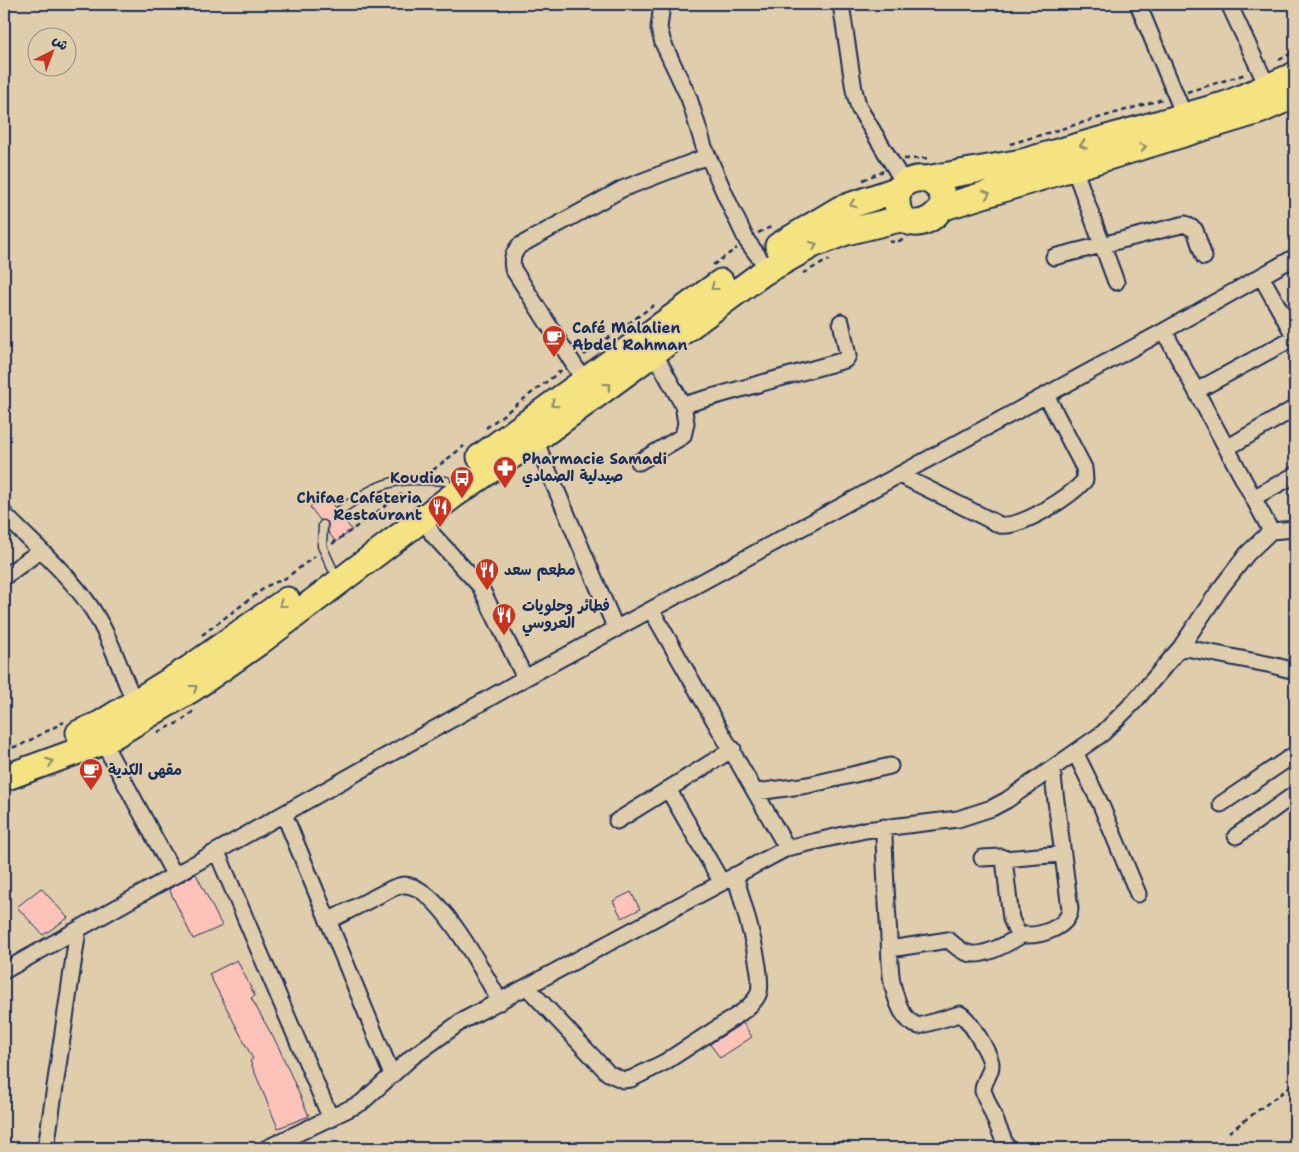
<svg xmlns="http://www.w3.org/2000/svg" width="1299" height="1152" font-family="'Shantell Sans','Playpen Sans Arabic',sans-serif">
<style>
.building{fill:#fdc2b8;stroke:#1b2f5e}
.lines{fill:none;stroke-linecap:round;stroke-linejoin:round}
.service-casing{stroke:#1b2f5e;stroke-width:11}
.minor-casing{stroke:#1b2f5e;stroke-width:19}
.trunk-casing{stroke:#1b2f5e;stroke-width:29}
.path{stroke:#1b2f5e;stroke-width:2.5;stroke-dasharray:5 4;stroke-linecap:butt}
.service{stroke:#dfcdab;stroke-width:8}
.minor{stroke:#dfcdab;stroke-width:15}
.trunk{stroke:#f5e382;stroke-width:25}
.oneway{stroke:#888970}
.labels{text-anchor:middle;stroke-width:4;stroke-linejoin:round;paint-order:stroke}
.poi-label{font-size:15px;font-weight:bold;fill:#1b2f5e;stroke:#dfcdab;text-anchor:start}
</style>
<rect width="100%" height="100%" fill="#dfcdab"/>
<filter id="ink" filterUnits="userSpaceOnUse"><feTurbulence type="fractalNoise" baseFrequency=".02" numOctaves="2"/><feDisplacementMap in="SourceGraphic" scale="10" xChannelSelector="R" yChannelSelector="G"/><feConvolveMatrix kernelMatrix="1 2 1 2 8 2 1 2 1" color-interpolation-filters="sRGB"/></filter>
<g filter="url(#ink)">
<path class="building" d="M 326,495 L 335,508 L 334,516 L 341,516 L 352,530 L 336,542 L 328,532 L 328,522 L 320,520 L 310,507 Z
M 196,874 L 222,926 L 193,939 L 169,889 Z
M 41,888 L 68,918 L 43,935 L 17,907 Z
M 631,892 L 640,909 L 622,918 L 613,901 Z
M 237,960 L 255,996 L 251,998 L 278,1046 L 309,1116 L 278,1128 L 250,1061 L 253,1059 L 209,974 Z
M 743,1023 L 752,1037 L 720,1058 L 710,1044 Z"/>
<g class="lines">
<g class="service-casing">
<path id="service" d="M 338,512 C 381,480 394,478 446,481
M 323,525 L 322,546 L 332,568"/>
</g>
<g class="minor-casing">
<path id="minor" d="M 662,4 L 659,28 L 663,43 L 689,98 L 704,147 L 728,201 L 747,241 L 759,257
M 841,4 L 854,90 L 859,108 L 904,183
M 1138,4 L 1184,115
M 1229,4 L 1268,88
M 1074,168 L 1116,282
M 1054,257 L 1185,224 L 1195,230 L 1204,257
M 1164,331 L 1271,531
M 654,353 L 683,405 L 845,360 L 848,356 L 841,322
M 585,382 L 513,269 C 511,259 513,254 519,246 L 622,189 L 708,156
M 1196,391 L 1295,337 L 1261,276
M 535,440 L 616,629
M 1227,448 L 1295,408
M 639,462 L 683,436 L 686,423 L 683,405
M 900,475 L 1000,525 C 1022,528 1070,497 1085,480 L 1084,468 L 1046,395
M 1253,498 L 1295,475
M 4,514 C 33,544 69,574 92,609 C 111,638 121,672 135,703
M 424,518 L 433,535 L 480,586 L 525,678
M 4,577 L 40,551
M 652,611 L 787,848
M 1181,647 L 1272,665 L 1295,671
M 103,742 L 175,876
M 1076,754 L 1101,805 L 1138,894
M 668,789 L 722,883
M 757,792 L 808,785 L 890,766
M 1221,804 L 1295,754
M 284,814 L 392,1075
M 617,821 L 733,749
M 884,827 C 884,864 887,901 889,938 C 890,954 889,971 893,987 C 897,1002 903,1022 919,1026 L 960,1014 C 969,1018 990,1054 991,1064 C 992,1073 983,1081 983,1091 L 1007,1148
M 1236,836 L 1295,794
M 217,852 L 331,1119
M 982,858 L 1001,857 L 1004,859 L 1011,919 L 1018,934 C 1036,938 1068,929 1070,909 L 1052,770
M 1004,859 L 1061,854
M 328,921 L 393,888 C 396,887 401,885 404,885 C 438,884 485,975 500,1002
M 890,949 L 948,940 C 954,944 959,950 965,952 C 981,960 1008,943 1022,935
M 4,971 L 525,678 L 1164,331 L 1295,257
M 527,987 L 608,1073 L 623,1080 L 631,1079 L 665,1062 L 742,1012 C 748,1007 757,1000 759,992 C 764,970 742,900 735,875
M 46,1148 L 78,930
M 267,1148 L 361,1103 L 412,1057 L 462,1021 L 787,848 L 865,830 L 958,819 L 992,808 L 1007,800 L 1103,733 L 1134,702 L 1181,647 L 1220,589 L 1247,554 L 1271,531 L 1295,529"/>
</g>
<g class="trunk-casing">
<path id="trunk" d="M 926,179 C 976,204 900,250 897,202 C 896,184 911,177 926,179 L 1022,162 L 1227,104 L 1295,75
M 941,208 L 1259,111 L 1295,95
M 778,246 L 840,209 L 899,189
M 480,457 L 721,282
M 79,733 L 100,724 L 190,668 L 287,600
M 4,778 L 103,742 L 192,689 L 258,643 L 454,495 L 535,440 L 764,272 L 812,245 L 846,232 L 904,218"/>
</g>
<path class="path" d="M 1279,60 L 1295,51
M 1187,92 L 1246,74
M 1010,144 L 1163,99
M 904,159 L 931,158
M 863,180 L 883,171
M 758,233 L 773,226
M 889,242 L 906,240
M 713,265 L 737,248
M 803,273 L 829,260
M 584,355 L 657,303
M 486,428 L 563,369
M 433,470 L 464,446
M 332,544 L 405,492
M 202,635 L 267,586 L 286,578 L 315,556
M 158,732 L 180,722 L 196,709
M 4,750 L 21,745 L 64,722
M 1229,1132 L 1295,1083"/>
<use href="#service" class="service"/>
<use href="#minor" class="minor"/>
<use href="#trunk" class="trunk"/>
</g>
<defs><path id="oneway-chevron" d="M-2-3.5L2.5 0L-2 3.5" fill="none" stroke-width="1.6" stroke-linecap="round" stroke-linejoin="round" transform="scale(1.25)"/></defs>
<g class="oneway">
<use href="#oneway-chevron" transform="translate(1083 145) rotate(164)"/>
<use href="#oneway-chevron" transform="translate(1143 147) rotate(-17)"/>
<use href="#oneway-chevron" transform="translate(987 194) rotate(-17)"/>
<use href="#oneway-chevron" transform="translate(853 204) rotate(162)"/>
<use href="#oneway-chevron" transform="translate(814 245) rotate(-24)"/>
<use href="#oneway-chevron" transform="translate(714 287) rotate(144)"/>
<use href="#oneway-chevron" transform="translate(608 386) rotate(-36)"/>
<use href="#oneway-chevron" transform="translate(554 404) rotate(145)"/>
<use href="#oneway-chevron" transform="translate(282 604) rotate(144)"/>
<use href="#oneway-chevron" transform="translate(194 688) rotate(-33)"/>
<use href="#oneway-chevron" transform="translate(50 762) rotate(-21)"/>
</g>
</g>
<defs>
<g id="cafe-pin" transform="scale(1.25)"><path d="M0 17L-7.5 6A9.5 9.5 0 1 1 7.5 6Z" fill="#c8321e" stroke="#dfcdab"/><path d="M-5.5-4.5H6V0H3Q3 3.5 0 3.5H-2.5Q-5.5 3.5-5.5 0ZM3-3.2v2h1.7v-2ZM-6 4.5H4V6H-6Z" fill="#fff"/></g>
<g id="pharmacy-pin" transform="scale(1.25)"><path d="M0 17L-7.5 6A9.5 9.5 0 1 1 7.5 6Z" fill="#c8321e" stroke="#dfcdab"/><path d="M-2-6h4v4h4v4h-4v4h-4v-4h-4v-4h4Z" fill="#fff"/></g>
<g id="bus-pin" transform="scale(1.25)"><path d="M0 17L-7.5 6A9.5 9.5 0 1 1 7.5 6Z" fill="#c8321e" stroke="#dfcdab"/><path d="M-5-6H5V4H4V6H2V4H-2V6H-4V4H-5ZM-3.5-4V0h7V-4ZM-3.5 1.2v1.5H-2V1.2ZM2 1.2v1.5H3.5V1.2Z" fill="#fff"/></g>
<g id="restaurant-pin" transform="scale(1.25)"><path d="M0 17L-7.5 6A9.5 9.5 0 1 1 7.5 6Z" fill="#c8321e" stroke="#dfcdab"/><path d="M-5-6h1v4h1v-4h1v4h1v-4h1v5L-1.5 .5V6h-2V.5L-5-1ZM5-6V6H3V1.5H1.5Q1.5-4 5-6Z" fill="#fff"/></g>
</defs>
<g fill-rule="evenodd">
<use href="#cafe-pin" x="554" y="337"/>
<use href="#pharmacy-pin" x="505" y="468"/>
<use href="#bus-pin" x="462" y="478"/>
<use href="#restaurant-pin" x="440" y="507"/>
<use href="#restaurant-pin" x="487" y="570"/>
<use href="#restaurant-pin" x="504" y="615"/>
<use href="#cafe-pin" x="91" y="770"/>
</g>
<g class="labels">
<g class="poi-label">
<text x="572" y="333">Café Malalien<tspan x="572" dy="17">Abdel Rahman</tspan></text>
<text x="522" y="464">Pharmacie Samadi<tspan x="522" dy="17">صيدلية الصمادي</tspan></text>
<text x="444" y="483" text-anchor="end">Koudia</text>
<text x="422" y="503" text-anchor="end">Chifae Cafeteria<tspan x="422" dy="17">Restaurant</tspan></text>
<text x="504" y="575">مطعم سعد</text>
<text x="522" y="611">فطائر وحلويات<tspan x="522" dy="17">العروسي</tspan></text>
<text x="108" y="775">مقهى الكدية</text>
</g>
</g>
<rect width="1299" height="1152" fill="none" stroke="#dfcdab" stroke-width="20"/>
<rect x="10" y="10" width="1279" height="1132" fill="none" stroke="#1b2f5e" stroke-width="2" filter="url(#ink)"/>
<g transform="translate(52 52) rotate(42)"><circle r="24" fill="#dfcdab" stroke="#918e8c"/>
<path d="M0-4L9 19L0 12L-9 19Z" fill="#c8321e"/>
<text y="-8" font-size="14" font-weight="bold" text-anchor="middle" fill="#1b2f5e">ش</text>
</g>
</svg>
